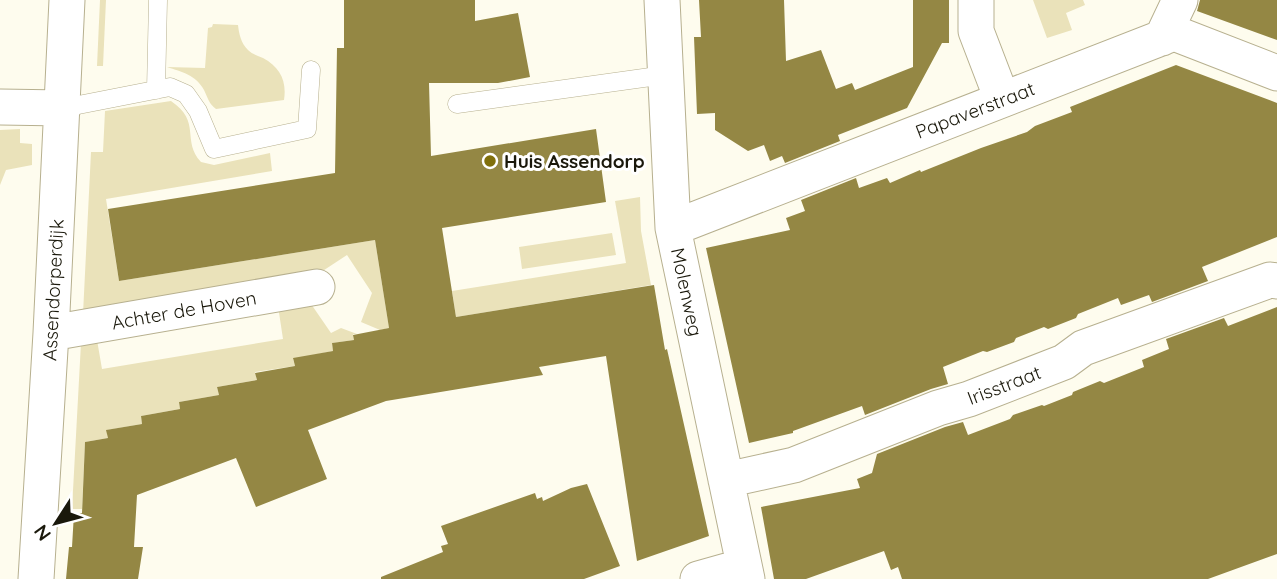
<svg xmlns="http://www.w3.org/2000/svg" width="1277" height="579" font-family="Quicksand,sans-serif">
<style>
.green{fill:#eae2ba}
.building{fill:#948744}
.lines{fill:none;stroke-linecap:round;stroke-linejoin:round}
.lane-casing{stroke:#b7b08f;stroke-width:19}
.street-casing{stroke:#b7b08f;stroke-width:37}
.lane{stroke:#fff;stroke-width:18}
.street{stroke:#fff;stroke-width:35}
.poi-dot{fill:#806f0c;stroke:#fff;stroke-width:2.5}
.labels{text-anchor:middle;stroke-width:6;stroke-linejoin:round;paint-order:stroke}
.street-label{font-size:19px;fill:#1a180b;stroke:#fff}
.poi-label{font-size:19px;font-weight:bold;fill:#1a180b;stroke:#fff;text-anchor:start}
</style>
<rect width="100%" height="100%" fill="#fefcee"/>
<path class="green" d="M 100,0 L 106,0 L 103,66 L 97,66 Z
M 1033,0 L 1083,0 L 1085,5 L 1066,13 L 1072,30 L 1047,38 Z
M 213,24 L 238,25 C 239,34 241,43 248,50 C 252,54 258,56 263,58 C 280,67 287,81 284,100 L 216,109 C 209,104 208,98 204,90 C 196,75 182,72 167,67 L 205,68 L 208,28 L 212,27 Z
M 171,101 C 202,122 181,140 201,162 L 214,165 L 270,153 L 272,171 L 106,199 L 119,281 L 375,240 L 389,328 L 380,330 L 361,322 L 372,293 L 347,255 L 315,276 L 83,314 L 91,152 L 103,152 L 105,111 Z
M 20,129 L 20,143 L 32,144 L 32,165 L 6,170 L 0,185 L 0,130 Z
M 640,197 L 641,231 L 651,285 L 456,317 L 452,291 L 626,263 L 615,201 Z
M 612,233 L 616,255 L 522,269 L 519,247 Z
M 309,301 L 331,333 L 341,328 L 357,334 L 353,334 L 354,340 L 332,343 L 333,351 L 293,359 L 295,366 L 255,372 L 257,380 L 217,387 L 219,395 L 179,402 L 180,409 L 141,416 L 142,424 L 107,430 L 108,438 L 85,442 L 82,509 L 72,509 L 81,343 L 97,340 L 102,369 L 283,339 L 278,306 Z"/>
<path class="building" d="M 344,0 L 475,0 L 475,21 L 518,13 L 530,77 L 498,83 L 429,83 L 431,156 L 596,129 L 606,202 L 442,228 L 456,317 L 654,285 L 665,350 L 667,349 L 709,536 L 637,561 L 606,356 L 539,367 L 543,375 L 386,401 L 308,430 L 327,479 L 256,507 L 236,458 L 137,495 L 134,547 L 143,547 L 138,579 L 66,579 L 69,547 L 72,547 L 74,513 L 82,513 L 85,442 L 108,438 L 106,430 L 142,424 L 141,416 L 180,409 L 179,402 L 219,395 L 217,387 L 257,380 L 255,373 L 295,366 L 293,358 L 333,351 L 332,343 L 354,340 L 353,335 L 389,328 L 375,240 L 119,281 L 108,209 L 335,173 L 337,48 L 344,48 Z
M 699,0 L 784,0 L 786,61 L 821,50 L 836,89 L 852,83 L 855,90 L 913,67 L 913,0 L 949,0 L 949,43 L 942,43 L 907,108 L 838,135 L 840,141 L 785,163 L 782,156 L 770,161 L 764,145 L 748,151 L 715,130 L 715,113 L 697,114 L 694,37 L 701,37 Z
M 1200,0 L 1277,0 L 1277,40 L 1197,11 Z
M 1176,65 L 1277,103 L 1277,237 L 1202,267 L 1208,281 L 1152,302 L 1149,295 L 1121,305 L 1118,298 L 1078,314 L 1076,318 L 1048,329 L 1044,327 L 1016,338 L 1014,342 L 987,352 L 983,351 L 943,367 L 948,384 L 931,389 L 865,415 L 862,406 L 793,431 L 793,433 L 749,443 L 706,248 L 790,230 L 786,218 L 805,211 L 801,200 L 856,178 L 859,188 L 887,178 L 890,183 L 920,170 L 921,172 L 981,148 L 1027,132 L 1035,126 L 1072,112 L 1070,107 Z
M 1277,307 L 1277,554 L 1208,579 L 902,579 L 898,567 L 891,570 L 884,551 L 806,579 L 774,579 L 761,507 L 860,488 L 857,479 L 872,473 L 877,454 L 945,427 L 963,422 L 968,435 L 1010,419 L 1013,415 L 1042,405 L 1044,406 L 1072,395 L 1073,392 L 1100,381 L 1104,383 L 1144,367 L 1142,360 L 1169,349 L 1166,339 L 1224,318 L 1228,326 Z
M 587,484 L 620,566 L 584,579 L 381,579 L 381,577 L 443,552 L 441,546 L 448,544 L 441,526 L 535,493 L 537,499 L 542,497 L 543,501 L 571,488 Z"/>
<g class="lines">
<g class="lane-casing">
<path id="lane" d="M 156,90 L 158,0
M 457,104 L 665,75
M 63,108 L 170,87 L 186,94 L 198,111 L 214,149 L 307,129 L 311,70"/>
</g>
<g class="street-casing">
<path id="street" d="M 662,0 L 673,228 L 747,579
M 976,0 L 976,31 L 1002,99
M 1162,38 L 1180,0
M 0,107 L 63,108
M 673,228 L 1174,33 L 1277,73
M 51,333 L 317,287
M 726,480 L 794,465 L 938,408 L 969,399 L 1064,362 L 1083,348 L 1270,280 L 1277,281
M 36,579 L 51,333 L 67,0
M 698,579 L 744,566"/>
</g>
<use href="#lane" class="lane"/>
<use href="#street" class="street"/>
</g>
<circle class="poi-dot" cx="490" cy="161" r="7"/>
<g class="labels">
<g class="street-label">
<text transform="translate(975 110) rotate(-21)" y="7">Papaverstraat</text>
<text transform="translate(53 290) rotate(-87)" y="7">Assendorperdijk</text>
<text transform="translate(687 292) rotate(78)" y="7">Molenweg</text>
<text transform="translate(184 310) rotate(-10)" y="7">Achter de Hoven</text>
<text transform="translate(1004 385) rotate(-21)" y="7">Irisstraat</text>
</g>
<g class="poi-label">
<text x="504" y="168">Huis Assendorp</text>
</g>
</g>
<g transform="translate(56 523) rotate(234)" stroke="#ffffff" stroke-width="5" paint-order="stroke">
<path d="M0-5L12 26L0 18L-12 26Z" fill="#1a180b"/>
<text y="-10" font-size="19" font-weight="bold" text-anchor="middle" fill="#1a180b">N</text>
</g>
</svg>
